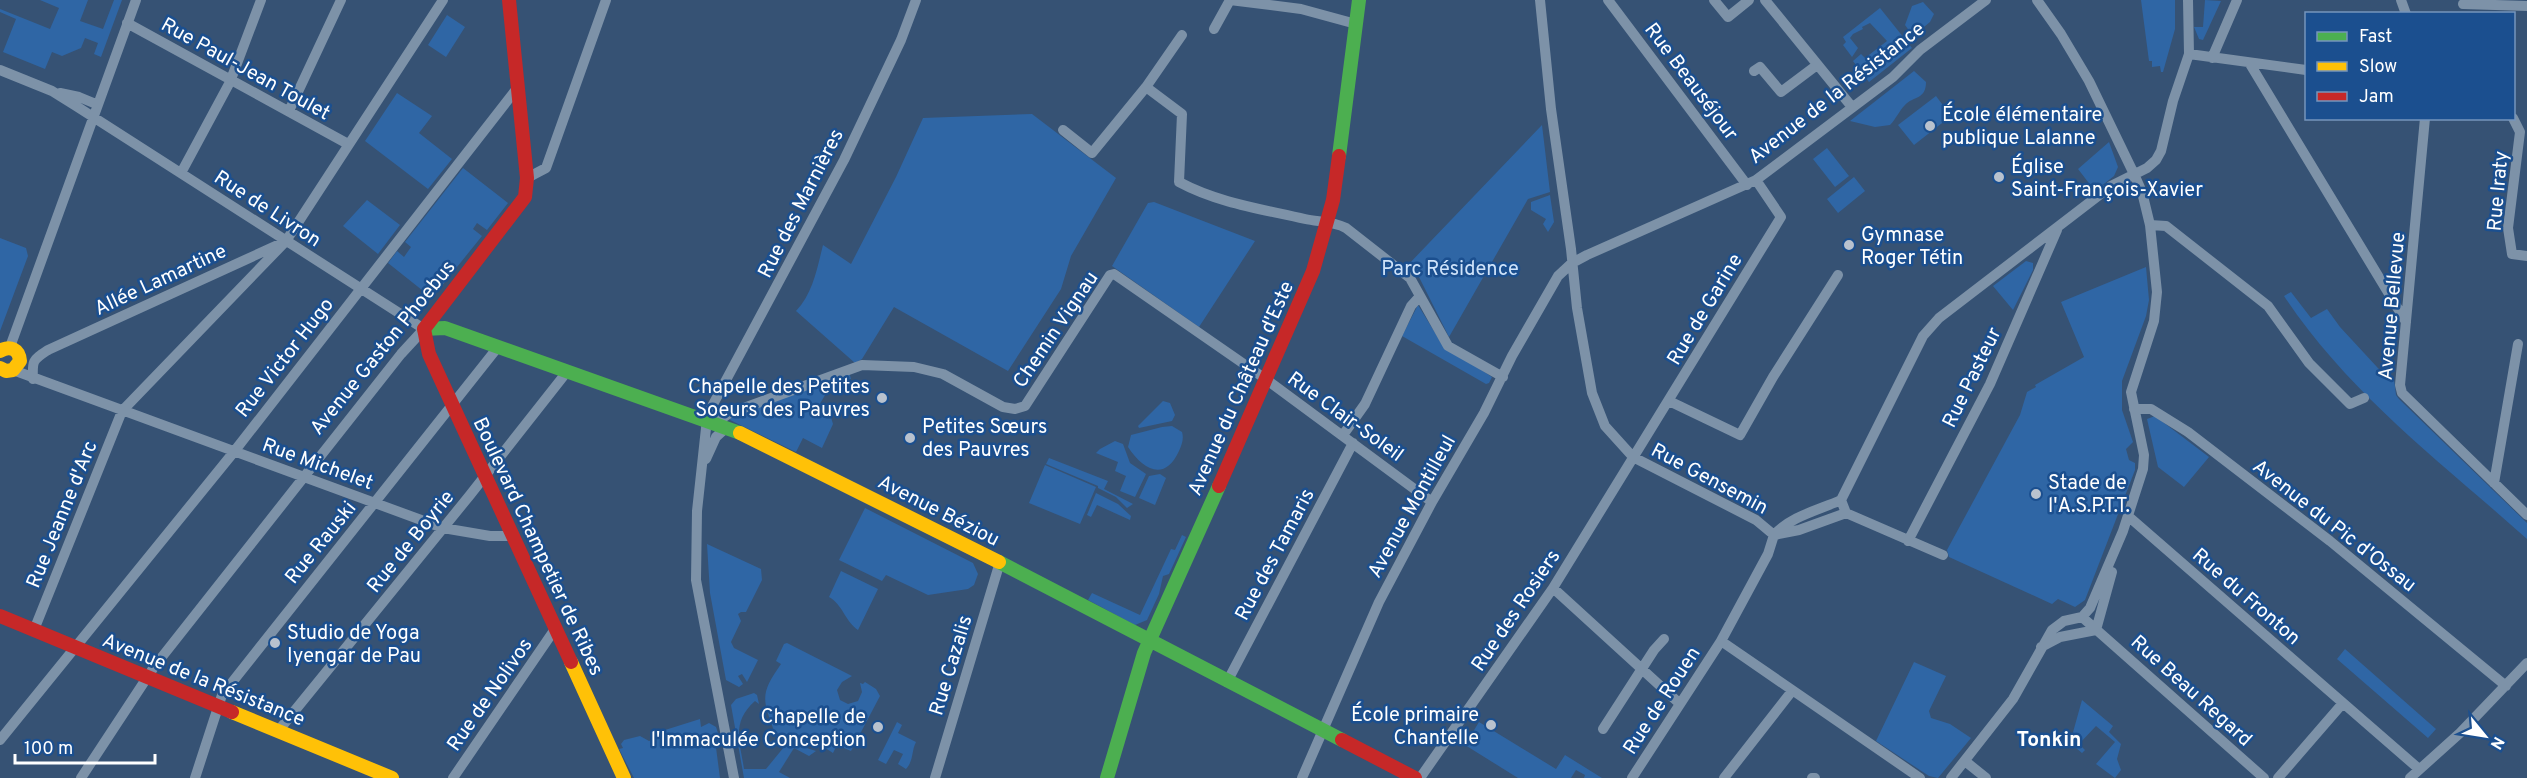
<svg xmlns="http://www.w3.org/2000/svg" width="2527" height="778" font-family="Overpass,sans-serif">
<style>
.green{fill:#2f66a5}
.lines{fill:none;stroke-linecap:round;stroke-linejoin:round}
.street{stroke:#7d92a8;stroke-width:10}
.fast{stroke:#4caf50;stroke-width:14}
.slow{stroke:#ffc107;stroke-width:14}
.jam{stroke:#c62828;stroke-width:14}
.poi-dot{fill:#b9c2ce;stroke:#1b4f8f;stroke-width:2}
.labels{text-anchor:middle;stroke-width:5;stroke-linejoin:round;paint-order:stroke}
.street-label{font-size:20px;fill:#fff;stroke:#1b4f8f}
.poi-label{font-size:20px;fill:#fff;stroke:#1b4f8f;text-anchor:start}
.park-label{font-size:20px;fill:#cfe3fa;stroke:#1b4f8f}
.neighbourhood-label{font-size:21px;font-weight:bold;fill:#fff;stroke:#1b4f8f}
</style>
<rect width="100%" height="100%" fill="#365274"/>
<path class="green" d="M 40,0 L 88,0 L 80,21 L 103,29 L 114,0 L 122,0 L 101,57 L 94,54 L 98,43 L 85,38 L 81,48 L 62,56 L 52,52 L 45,69 L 3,52 L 16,19 L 0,12 L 0,9 L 50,29 L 59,8 Z
M 2141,0 L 2175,0 L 2175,29 L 2163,72 L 2161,72 L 2160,66 L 2152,67 L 2152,61 L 2149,61 Z
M 2205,0 L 2221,1 L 2203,40 L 2199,39 L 2194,27 L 2203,27 Z
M 1923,2 L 1934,14 L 1930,22 L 1913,36 L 1905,25 L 1912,6 Z
M 1880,8 L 1912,48 L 1869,82 L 1853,61 L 1861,54 L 1865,58 L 1887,41 L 1870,23 L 1862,27 L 1863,29 L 1853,34 L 1850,38 L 1858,48 L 1852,57 L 1843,45 L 1846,42 L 1843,37 Z
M 447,15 L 465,27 L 446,57 L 428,45 Z
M 1914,71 L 1926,82 C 1926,100 1913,96 1905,105 C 1899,111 1896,119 1890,125 L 1875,127 L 1850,121 Z
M 397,93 L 432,116 L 419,133 L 452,159 L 428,189 L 365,141 Z
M 1936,96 L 1951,116 L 1914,145 L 1898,125 Z
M 1032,114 L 1116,178 L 1071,256 L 1061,289 L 1008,371 L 894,307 L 862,359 L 855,363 L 796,311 C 813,293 817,269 823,245 L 851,264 L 896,177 L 923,118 Z
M 1542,125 L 1550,192 L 1528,199 L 1449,337 L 1419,277 L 1406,267 Z
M 2109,142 L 2118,167 L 2114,176 L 2095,191 L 2078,169 Z
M 1827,148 L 1849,176 L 1835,187 L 1813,159 Z
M 463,168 L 508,203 L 487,230 L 477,223 L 473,229 L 482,236 L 432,298 L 388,263 L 397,251 L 404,257 L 411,247 L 405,242 Z
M 1854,177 L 1865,191 L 1838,213 L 1827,199 Z
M 1550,195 L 1554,222 L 1548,232 L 1543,224 L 1546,219 L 1531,210 L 1531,202 Z
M 367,200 L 400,225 L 378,254 L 343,226 Z
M 1154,202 L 1255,241 L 1199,327 L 1112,266 L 1148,203 Z
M 0,238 L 26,248 L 28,256 L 0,331 Z
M 2026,261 L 2033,263 L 2033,270 L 2013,310 L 1993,286 Z
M 2146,267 L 2149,300 L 2146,316 L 2122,381 L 2122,410 L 2133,442 L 2126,449 L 2129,460 L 2135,463 L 2135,470 L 2085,600 L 2075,607 L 2058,599 L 2052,604 L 1949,557 L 1947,550 L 2020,415 L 2027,392 L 2036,387 L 2035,385 L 2084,357 L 2061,302 Z
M 2291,292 L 2311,318 L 2327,309 L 2340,327 L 2389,380 L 2394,379 L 2396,395 L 2399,399 L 2527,523 L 2527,539 C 2440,461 2350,395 2284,296 Z
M 1418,305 L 1442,344 L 1492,377 L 1489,383 L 1486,384 L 1402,336 Z
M 849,372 L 851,379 L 831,385 L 818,407 L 830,414 L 833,424 L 822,448 L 803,438 L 796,452 L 730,420 L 731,417 Z
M 1163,401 L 1170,403 L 1175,415 L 1172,421 L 1139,428 L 1138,426 Z
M 2155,416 L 2209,457 L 2184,487 L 2158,467 L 2147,419 Z
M 1172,426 L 1182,432 C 1184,439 1182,444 1179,451 C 1165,482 1143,470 1128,447 L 1131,435 L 1162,427 Z
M 1115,441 L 1123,444 L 1130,463 L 1146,474 L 1135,497 L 1120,491 L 1126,476 L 1115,471 L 1118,462 L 1096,453 L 1100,449 Z
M 1049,458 L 1108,481 L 1104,489 L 1133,504 L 1127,508 L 1116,497 L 1098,488 L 1098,486 L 1046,464 Z
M 1045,465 L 1096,487 L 1080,524 L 1029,503 Z
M 1160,474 L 1166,478 L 1155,505 L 1139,498 L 1149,476 Z
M 1096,493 L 1118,504 L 1131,516 L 1130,520 L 1097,505 L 1091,517 L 1087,515 Z
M 865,508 L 973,563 L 978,574 L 974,585 L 968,589 L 928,595 L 886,575 L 882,581 L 839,560 Z
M 1182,535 L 1186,537 L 1169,574 L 1163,576 L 1159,594 L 1147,620 L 1135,625 L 1088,600 L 1092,593 L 1140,615 L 1171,549 L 1175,550 Z
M 707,544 L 761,569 L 762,580 L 746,612 L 741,612 L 738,614 L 741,621 L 731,642 L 734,648 L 758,660 L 747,682 L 742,674 L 738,676 L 743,684 L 739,687 L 726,680 L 710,593 Z
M 841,571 L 878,589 L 858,630 C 845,621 843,605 829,597 Z
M 787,643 L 852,676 L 842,682 L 837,690 L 840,700 L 848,704 L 858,701 L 862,692 L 860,683 L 863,684 L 865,682 L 876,689 L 880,696 L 851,751 L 837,745 L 833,753 L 819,744 L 775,733 C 762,699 760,694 781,664 L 776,661 L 784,644 Z
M 2345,649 L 2436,729 L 2428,738 L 2337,659 Z
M 1914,662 L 1946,676 L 1929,711 L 1931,718 L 1950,724 L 1971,738 L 1938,778 L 1929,776 L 1876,741 Z
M 754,693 L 757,695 L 759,704 L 755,701 C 731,722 740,742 744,769 L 766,769 L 784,747 L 779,742 L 779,739 L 816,751 L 809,756 L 794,748 L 779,772 L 790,778 L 744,778 L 731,705 L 736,699 Z
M 2082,700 L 2113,726 L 2109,732 L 2121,744 L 2117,759 L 2121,770 L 2115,778 L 2096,764 L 2115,742 L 2096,726 L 2079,744 L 2085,750 L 2082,753 L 2070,743 Z
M 700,719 L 701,727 L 709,723 L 716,727 L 719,736 L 715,740 L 720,778 L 634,778 L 619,749 L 623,748 L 621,744 L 624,740 L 640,736 L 649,741 L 663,737 L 665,730 Z
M 897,722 L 902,725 L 898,733 L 916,742 C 911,752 914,760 906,769 L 898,764 L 903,754 L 894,750 L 886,764 L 878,760 Z
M 1479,722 L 1556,769 L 1565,755 L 1602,778 L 1584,778 L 1585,775 L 1576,770 L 1571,778 L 1518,778 L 1465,745 Z"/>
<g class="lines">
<path class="street" d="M 1540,0 L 1551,109 L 1571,249 L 1577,308 L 1592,393 L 1605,426 L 1633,457 L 1756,520 L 1774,535 L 1768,554 L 1721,641 L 1920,778
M 1608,0 L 1747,185
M 1714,0 L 1728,17 L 1749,0
M 1765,0 L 1852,107
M 2401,0 L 2406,14
M 2463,4 L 2527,6
M 127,23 L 348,144
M 1214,29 L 1230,0 L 1301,9 L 1356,24
M 1182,35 L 1146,87 L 1182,114 L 1179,182 C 1218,203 1262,209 1305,219 C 1319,222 1333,221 1346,228 L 1410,278 L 1448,346 L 1503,377
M 2189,54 L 2306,70
M 2212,58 L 2237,0
M 2250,64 L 2406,322
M 0,70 L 52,91 L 76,106 L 424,329 L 401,354 L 154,667 L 81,778
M 1754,71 L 1760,67 L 1781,92 L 1817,65
M 60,93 L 79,97 L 96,104
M 289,111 L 341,0
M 2425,118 L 2400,385 L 2402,393 L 2527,515
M 2513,118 L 2520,132 L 2508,228 L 2512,254 L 2527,256
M 1063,130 L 1092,153 L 1146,87
M 181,173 L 230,82 L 261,0
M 527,178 L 546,168 L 606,0
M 2150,225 L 2166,226 L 2268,306 L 2309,363 L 2350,404 L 2364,398
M 10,347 L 136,0
M 13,370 L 443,528 L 490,536 L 512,536
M 33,379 C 32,360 33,360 48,350 L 282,243
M 1669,401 L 1740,435 L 1773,377 L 1838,275
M 2134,409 L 2151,409 L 2188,432 L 2330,541 L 2506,686
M 717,422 L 730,413 L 862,365 L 914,367 L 943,374 L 1003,407 L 1015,409 L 1025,406 L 1110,275 L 1114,274 L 1267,380 L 1432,502
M 1343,435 L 1365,404 L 1411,306 L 1420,296
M 706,459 L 716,437 L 727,427
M 2494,483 L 2518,344
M 1846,513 L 1841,500 L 1923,336 L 1939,318 L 2111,186 L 2147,168 L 2156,160 L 2161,151 L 2173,101 L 2189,54 L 2188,0
M 1846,513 L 1943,555
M 2128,516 L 2419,769
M 1774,535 C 1791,516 1819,510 1841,500
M 1774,535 L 1799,530 L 1846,513
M 1908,541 L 1990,384 L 2057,230
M 1553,588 L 1679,703
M 2082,617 L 2264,778
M 34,630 L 122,411 L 286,241 L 443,0
M 2096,630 L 2112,572
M 2041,647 L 2060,637 L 2096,630
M 1227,682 L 1353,443
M 1603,729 L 1654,650 L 1664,639
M 279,730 L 470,495 L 566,373
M 0,740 L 233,453 L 518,87
M 1965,761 L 1986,778
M 195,778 L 222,695 L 498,347
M 453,778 L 555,629
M 734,778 L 696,580 L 697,511 L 707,419 L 710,410 L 844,160 L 901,40 L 916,0
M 935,778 L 1000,562
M 1302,778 L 1379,602 L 1432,502 L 1484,413 L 1512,356 L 1558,276 L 1572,263 L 1587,255 L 1756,180 L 1893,77 L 1920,50 L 1986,0
M 1420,778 L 1553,588 L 1781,217 L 1756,180
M 1632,778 L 1721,641
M 1724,778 L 1792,691
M 1812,778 L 1815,778
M 1951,778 L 2013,699 L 2052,630 L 2064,621 L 2082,617 L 2090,608 L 2123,531 L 2143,469 L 2144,455 L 2131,392 L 2154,321 L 2157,292 L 2150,225 L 2142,192 L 2134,174 L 2089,81 L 2061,34 L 2037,0
M 2278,778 L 2343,703
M 2410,778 L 2460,733 L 2527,663"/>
<path class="fast" d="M 1339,156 L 1359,0
M 424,329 L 445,328 L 740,433
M 999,562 L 1342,740
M 1107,778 L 1144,653 L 1219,486"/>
<path class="slow" d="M 0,351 C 10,345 19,349 20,361 L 13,370 L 6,371 L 0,368
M 740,433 L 999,562
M 571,662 L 624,778
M 232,712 L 392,778"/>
<path class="jam" d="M 424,329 L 429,354 L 571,662
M 424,329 L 525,197 L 527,178 L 509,0
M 1219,486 L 1313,271 L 1333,200 L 1339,156
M 0,616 L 232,712
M 1342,740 L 1415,778"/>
</g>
<g class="poi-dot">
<circle cx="1930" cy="126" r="6"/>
<circle cx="1999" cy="177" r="6"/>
<circle cx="1849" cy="245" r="6"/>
<circle cx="882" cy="398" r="6"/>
<circle cx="910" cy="438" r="6"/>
<circle cx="2036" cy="494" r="6"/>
<circle cx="275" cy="643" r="6"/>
<circle cx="1491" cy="725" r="6"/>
<circle cx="878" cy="727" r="6"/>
</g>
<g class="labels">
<g class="street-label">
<text transform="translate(246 68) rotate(29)" y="7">Rue Paul-Jean Toulet</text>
<text transform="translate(1692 81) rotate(53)" y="7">Rue Beauséjour</text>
<text transform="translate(1836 92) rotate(-38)" y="7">Avenue de la Résistance</text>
<text transform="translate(2497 191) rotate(-85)" y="7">Rue Iraty</text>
<text transform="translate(800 203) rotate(-63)" y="7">Rue des Marnières</text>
<text transform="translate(268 208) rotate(33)" y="7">Rue de Livron</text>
<text transform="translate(160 279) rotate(-25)" y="7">Allée Lamartine</text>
<text transform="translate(2391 306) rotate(-85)" y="7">Avenue Bellevue</text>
<text transform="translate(1704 309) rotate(-59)" y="7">Rue de Garine</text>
<text transform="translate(1055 329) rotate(-56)" y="7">Chemin Vignau</text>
<text transform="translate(382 347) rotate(-51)" y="7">Avenue Gaston Phoebus</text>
<text transform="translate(284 357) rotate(-52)" y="7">Rue Victor Hugo</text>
<text transform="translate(1971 377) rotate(-64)" y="7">Rue Pasteur</text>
<text transform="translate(1240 388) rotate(-66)" y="7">Avenue du Château d'Este</text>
<text transform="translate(1346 416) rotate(36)" y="7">Rue Clair-Soleil</text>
<text transform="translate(318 463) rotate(20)" y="7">Rue Michelet</text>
<text transform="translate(1710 478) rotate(28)" y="7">Rue Gensemin</text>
<text transform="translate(1411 506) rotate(-61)" y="7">Avenue Montilleul</text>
<text transform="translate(939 510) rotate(27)" y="7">Avenue Béziou</text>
<text transform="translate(61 514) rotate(-68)" y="7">Rue Jeanne d'Arc</text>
<text transform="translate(2335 525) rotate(38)" y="7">Avenue du Pic d'Ossau</text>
<text transform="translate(410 541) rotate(-51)" y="7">Rue de Boyrie</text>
<text transform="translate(320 542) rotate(-51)" y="7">Rue Rauski</text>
<text transform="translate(539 546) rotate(65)" y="7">Boulevard Champetier de Ribes</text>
<text transform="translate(1274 554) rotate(-62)" y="7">Rue des Tamaris</text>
<text transform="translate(2247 596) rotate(41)" y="7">Rue du Fronton</text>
<text transform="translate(1515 610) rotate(-56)" y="7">Rue des Rosiers</text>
<text transform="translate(950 665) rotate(-73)" y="7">Rue Cazalis</text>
<text transform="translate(204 679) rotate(22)" y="7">Avenue de la Résistance</text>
<text transform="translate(2192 690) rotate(42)" y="7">Rue Beau Regard</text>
<text transform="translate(489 694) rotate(-55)" y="7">Rue de Nolivos</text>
<text transform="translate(1661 700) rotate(-57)" y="7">Rue de Rouen</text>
</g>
<g class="poi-label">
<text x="1942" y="121">École élémentaire<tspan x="1942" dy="23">publique Lalanne</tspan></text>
<text x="2011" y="173">Église<tspan x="2011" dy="23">Saint-François-Xavier</tspan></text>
<text x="1861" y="241">Gymnase<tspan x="1861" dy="23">Roger Tétin</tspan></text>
<text x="870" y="393" text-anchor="end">Chapelle des Petites<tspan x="870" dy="23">Soeurs des Pauvres</tspan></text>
<text x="922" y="433">Petites Sœurs<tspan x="922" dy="23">des Pauvres</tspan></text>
<text x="2048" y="489">Stade de<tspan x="2048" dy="23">l'A.S.P.T.T.</tspan></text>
<text x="287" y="639">Studio de Yoga<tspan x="287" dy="23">Iyengar de Pau</tspan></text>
<text x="1479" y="721" text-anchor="end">École primaire<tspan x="1479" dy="23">Chantelle</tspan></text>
<text x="866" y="723" text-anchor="end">Chapelle de<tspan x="866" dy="23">l'Immaculée Conception</tspan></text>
</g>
<g class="park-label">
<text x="1450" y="275">Parc Résidence</text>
</g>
<g class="neighbourhood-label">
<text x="2049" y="746">Tonkin</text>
</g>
</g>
<rect x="2305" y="12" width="210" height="108" fill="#1b4f8f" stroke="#7695bc" stroke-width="1.5"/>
<rect x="2317" y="32" width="30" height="9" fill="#4caf50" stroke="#7695bc" stroke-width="1.5"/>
<text x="2359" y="42" font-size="18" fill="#ffffff">Fast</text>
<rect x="2317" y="62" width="30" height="9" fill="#ffc107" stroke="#7695bc" stroke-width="1.5"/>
<text x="2359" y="72" font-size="18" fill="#ffffff">Slow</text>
<rect x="2317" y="92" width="30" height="9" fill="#c62828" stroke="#7695bc" stroke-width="1.5"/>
<text x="2359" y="102" font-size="18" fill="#ffffff">Jam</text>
<g transform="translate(2485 736) rotate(120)" stroke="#1b4f8f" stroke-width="4.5" paint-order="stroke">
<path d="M0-4.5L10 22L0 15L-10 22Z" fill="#ffffff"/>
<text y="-9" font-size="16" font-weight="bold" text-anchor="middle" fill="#ffffff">N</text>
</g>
<path d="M15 754v9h140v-9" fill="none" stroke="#ffffff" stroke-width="3"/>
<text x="24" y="754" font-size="18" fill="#ffffff" stroke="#1b4f8f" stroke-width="4.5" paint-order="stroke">100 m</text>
</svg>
